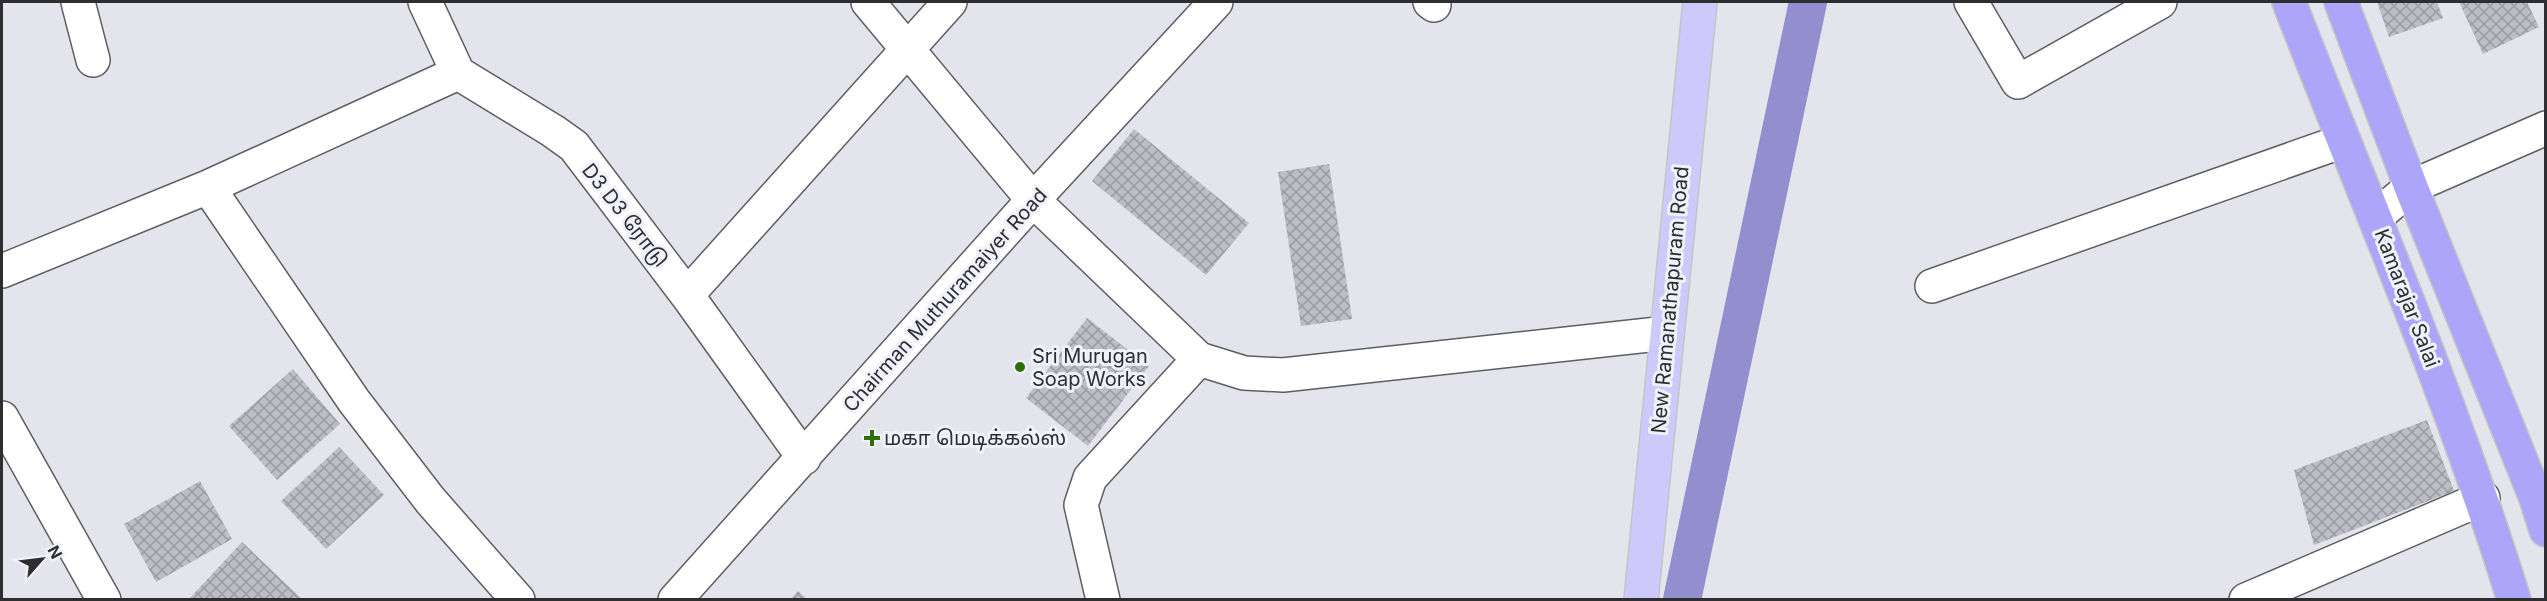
<svg xmlns="http://www.w3.org/2000/svg" width="2547" height="601" font-family="Inter,'Noto Sans Tamil',sans-serif">
<style>
.lines{fill:none;stroke-linecap:round;stroke-linejoin:round}
.canal{stroke:#938ecd;stroke-width:38}
.building{fill:url(#building-cross-hatch)}
.minor-casing{stroke:#5d5d64;stroke-width:36}
.major-casing{stroke:#c4c4c5;stroke-width:36}
.highway-casing{stroke:#c4c4c5;stroke-width:36}
.minor{stroke:#fff;stroke-width:33}
.major{stroke:#cec9fb;stroke-width:33}
.highway{stroke:#ada5f9;stroke-width:33}
.poi-dot{fill:#2e6e04;stroke:#f1f1fa;stroke-width:2}
.labels{text-anchor:middle;stroke-width:6;stroke-linejoin:round;paint-order:stroke}
.street-label{font-size:20px;fill:#2e2e31;stroke:#f1f1fa}
.poi-label{font-size:20px;fill:#2e2e31;stroke:#f1f1fa;text-anchor:start}
</style>
<defs>
<pattern id="building-cross-hatch" width="8" height="8" patternUnits="userSpaceOnUse" patternTransform="scale(1.5)"><rect width="8" height="8" fill="#bdbdc5"/><path d="M0 0l8 8M0 8l8-8" fill="none" stroke="#9a9aa1"/></pattern>
</defs>
<rect width="100%" height="100%" fill="#e4e4ed"/>
<g class="lines">
<path class="canal" d="M 1682,600 L 1808,2"/>
</g>
<path class="building" d="M 2377,2 L 2437,2 L 2443,18 L 2389,37 Z
M 2459,2 L 2527,2 L 2539,27 L 2483,54 Z
M 1134,129 L 1249,223 L 1206,275 L 1092,181 Z
M 1329,164 L 1352,319 L 1301,326 L 1278,172 Z
M 1087,318 L 1149,366 L 1088,446 L 1026,398 Z
M 293,369 L 340,424 L 277,480 L 229,426 Z
M 2427,420 L 2454,491 L 2314,545 L 2294,470 Z
M 339,447 L 384,495 L 326,549 L 281,501 Z
M 200,481 L 232,539 L 156,582 L 124,524 Z
M 242,542 L 303,600 L 188,600 Z
M 798,591 L 808,600 L 790,600 Z"/>
<g class="lines">
<g class="minor-casing">
<path id="minor" d="M 78,2 L 93,60
M 425,2 L 458,73 L 553,131 L 574,146 L 687,295 L 804,458
M 868,2 L 1033,200 L 1199,359 L 1244,373 L 1283,375 L 1667,333
M 1430,2 L 1434,5
M 1971,2 L 2018,82 L 2160,2
M 208,187 L 354,401 L 430,500 L 518,600
M 2376,217 L 2411,187 L 2546,128
M 2,271 L 208,187 L 458,73
M 1932,286 L 2343,141
M 687,295 L 950,2
M 2,418 L 104,600
M 675,600 L 1033,200 L 1216,2
M 1103,600 L 1081,505 L 1090,478 L 1199,359
M 2246,600 L 2483,498"/>
</g>
<g class="major-casing">
<path id="major" d="M 1641,600 L 1700,2"/>
</g>
<g class="highway-casing">
<path id="highway" d="M 2289,2 C 2366,200 2451,396 2514,600
M 2341,2 L 2411,187 L 2536,498 L 2546,530"/>
</g>
<use href="#minor" class="minor"/>
<use href="#major" class="major"/>
<use href="#highway" class="highway"/>
</g>
<g class="poi-dot">
<circle cx="1020" cy="367" r="6"/>
<path d="M869 429h6v6h6v6h-6v6h-6v-6h-6v-6h6z"/>
</g>
<g class="labels">
<g class="street-label">
<text transform="translate(625 215) rotate(52)" y="7">D3 D3 ரோடு</text>
<text transform="translate(2407 298) rotate(69)" y="7">Kamarajar Salai</text>
<text transform="translate(945 300) rotate(-48)" y="7">Chairman Muthuramaiyer Road</text>
<text transform="translate(1670 300) rotate(-85)" y="7">New Ramanathapuram Road</text>
</g>
<g class="poi-label">
<text x="1032" y="363">Sri Murugan<tspan x="1032" dy="23">Soap Works</tspan></text>
<text x="884" y="445">மகா மெடிக்கல்ஸ்</text>
</g>
</g>
<rect width="2547" height="601" fill="none" stroke="#2e2e31" stroke-width="6"/>
<g transform="translate(42 559) rotate(62)" stroke="#f1f1fa" stroke-width="4.5" paint-order="stroke">
<path d="M0-4.5L10 22L0 15L-10 22Z" fill="#2e2e31"/>
<text y="-9" font-size="16" font-weight="bold" text-anchor="middle" fill="#2e2e31">N</text>
</g>
</svg>
